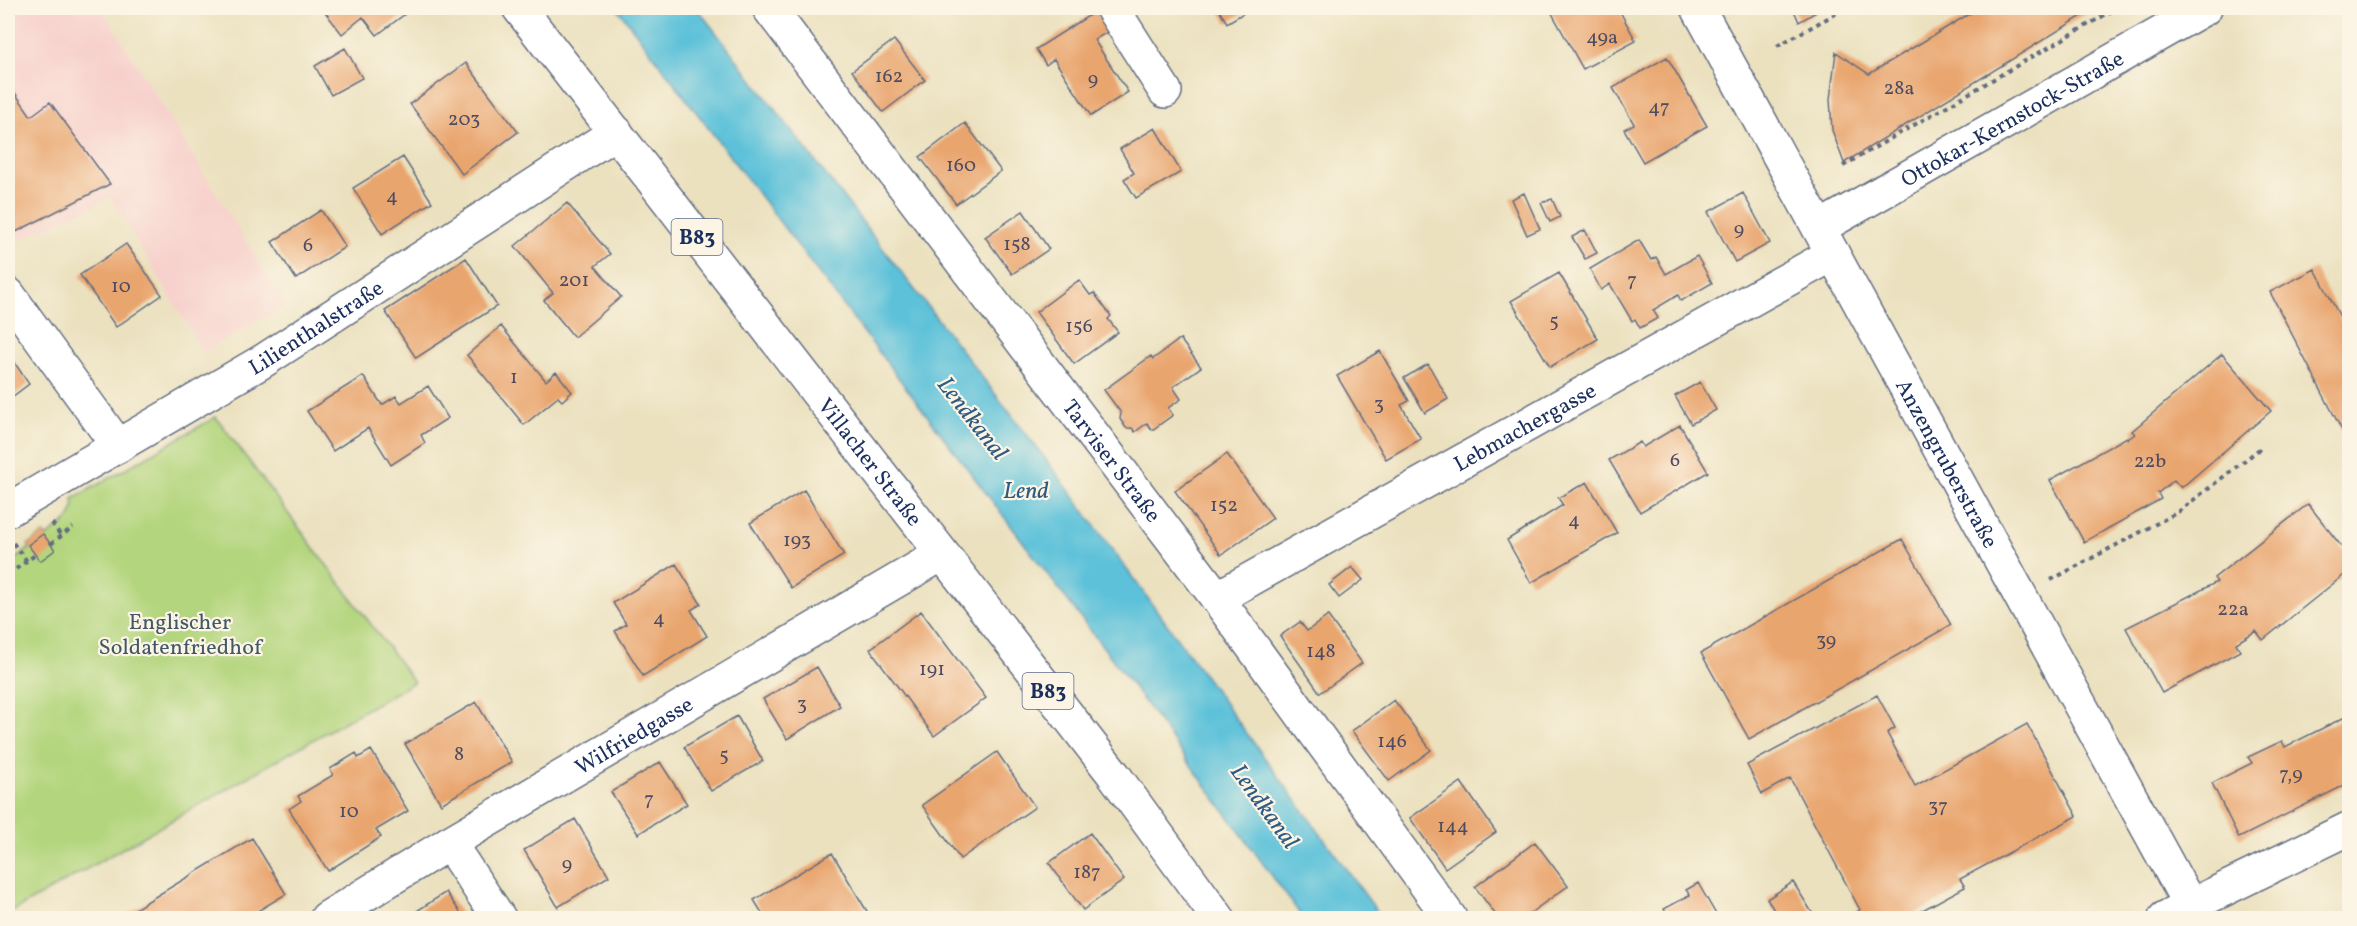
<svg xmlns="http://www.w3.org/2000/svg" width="2357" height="926" font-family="Vollkorn,serif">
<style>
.built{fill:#f7d0cc}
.green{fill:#b3d57d;stroke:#67826e;stroke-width:1.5}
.water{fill:#5bc1d9;stroke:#3b789c;stroke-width:1.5}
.building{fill:#e9a56e}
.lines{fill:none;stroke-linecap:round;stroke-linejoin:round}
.minor-casing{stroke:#646d80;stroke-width:36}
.major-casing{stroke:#646d80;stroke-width:36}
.path{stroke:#646d80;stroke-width:4;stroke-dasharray:4.5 4.5;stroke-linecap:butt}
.minor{stroke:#fff;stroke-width:33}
.major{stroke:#fff;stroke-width:33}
.labels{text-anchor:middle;stroke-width:4.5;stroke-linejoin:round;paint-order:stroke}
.number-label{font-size:20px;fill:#4e4c62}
.shield{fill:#fcf5e5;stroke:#5e6a86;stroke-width:1.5}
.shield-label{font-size:21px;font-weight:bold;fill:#1b2f5e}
.street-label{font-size:22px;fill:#1b2f5e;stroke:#fcf5e5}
.park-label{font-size:22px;fill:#415866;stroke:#fcf5e5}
.water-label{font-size:24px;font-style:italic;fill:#2e5b83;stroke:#fcf5e5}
</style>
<rect width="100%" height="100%" fill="#fcf5e5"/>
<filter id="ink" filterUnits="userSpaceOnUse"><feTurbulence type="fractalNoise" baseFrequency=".0167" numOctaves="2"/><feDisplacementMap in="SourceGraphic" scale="12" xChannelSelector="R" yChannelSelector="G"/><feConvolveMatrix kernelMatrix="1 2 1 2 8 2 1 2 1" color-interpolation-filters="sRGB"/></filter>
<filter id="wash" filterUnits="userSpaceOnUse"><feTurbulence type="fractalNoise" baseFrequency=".008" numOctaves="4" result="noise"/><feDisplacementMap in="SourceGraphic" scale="24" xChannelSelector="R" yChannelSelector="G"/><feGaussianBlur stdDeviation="1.35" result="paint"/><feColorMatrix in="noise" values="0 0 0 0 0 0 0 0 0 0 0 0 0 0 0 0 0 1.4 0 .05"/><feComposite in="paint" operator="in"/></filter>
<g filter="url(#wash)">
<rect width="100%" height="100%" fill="#ebe1bf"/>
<path class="built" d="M 8,8 L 102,8 L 286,306 L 203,352 L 111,198 L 8,245 Z"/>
<path class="green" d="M 216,417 L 414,682 L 13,911 L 8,904 L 8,564 L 30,548 L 28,545 L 43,534 L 46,537 C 60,526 77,519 73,499 Z"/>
<path class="water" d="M 617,8 L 697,8 L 1054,470 L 1382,918 L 1303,918 L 1132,685 Z"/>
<g id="blocks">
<path class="building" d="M 322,8 L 413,8 L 377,35 L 363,17 L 342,34 Z
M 1218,8 L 1252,8 L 1227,23 Z
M 1549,8 L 1618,8 L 1636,41 L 1583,69 Z
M 1793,8 L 1823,8 L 1799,22 Z
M 1979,8 L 2095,8 L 1844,163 L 1832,130 L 1830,99 L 1836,52 L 1869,74 Z
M 1096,11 L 1109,31 L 1094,40 L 1128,92 L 1091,116 L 1054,59 L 1046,65 L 1036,49 Z
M 894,40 L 925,80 L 883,112 L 852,71 Z
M 345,48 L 362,78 L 331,95 L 315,66 Z
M 1667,57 L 1707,126 L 1643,162 L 1624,129 L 1634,124 L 1613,88 Z
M 466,63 L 518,132 L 462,174 L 410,104 Z
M 8,83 L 31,116 L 50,102 L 110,184 L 8,236 Z
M 965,123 L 1001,171 L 956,204 L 920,157 Z
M 1155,128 L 1181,172 L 1136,198 L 1124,179 L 1134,173 L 1120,149 Z
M 403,157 L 432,202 L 382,234 L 353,188 Z
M 1524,193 L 1540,229 L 1527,235 L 1511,199 Z
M 1743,193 L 1770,243 L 1735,262 L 1708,212 Z
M 1552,199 L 1560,217 L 1550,222 L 1541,203 Z
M 567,203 L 610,254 L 595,266 L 621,297 L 574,337 L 544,300 L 553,293 L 515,246 Z
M 321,210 L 345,247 L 296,279 L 272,242 Z
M 1023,211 L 1049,249 L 1012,274 L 985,237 Z
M 1585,230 L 1597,253 L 1585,259 L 1572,237 Z
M 1639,240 L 1651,260 L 1656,257 L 1666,274 L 1697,256 L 1712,283 L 1681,301 L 1678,295 L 1653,310 L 1658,318 L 1640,328 L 1635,319 L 1632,321 L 1610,284 L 1601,290 L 1590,269 Z
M 126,244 L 162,295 L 116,327 L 80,275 Z
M 466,258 L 497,306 L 416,358 L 385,311 Z
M 2315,269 L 2349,334 L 2349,444 L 2270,292 Z
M 1559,273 L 1598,339 L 1550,367 L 1511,301 Z
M 1079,280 L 1090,295 L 1094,293 L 1111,316 L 1108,319 L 1118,332 L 1074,364 L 1036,312 Z
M 501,326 L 546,381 L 556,372 L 572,392 L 562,401 L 558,397 L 524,425 L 467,355 Z
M 1180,339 L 1201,367 L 1173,387 L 1181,399 L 1168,408 L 1173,415 L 1152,430 L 1147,423 L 1135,432 L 1132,428 L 1126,428 L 1120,419 L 1121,413 L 1104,390 L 1151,356 L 1153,359 Z
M 1380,351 L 1409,401 L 1401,405 L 1421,439 L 1386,459 L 1337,376 Z
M 8,353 L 29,384 L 8,400 Z
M 2222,354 L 2271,411 L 2181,488 L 2174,480 L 2158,493 L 2161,499 L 2084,542 L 2050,480 L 2127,437 L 2128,439 L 2135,434 L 2132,431 Z
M 1428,364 L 1448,399 L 1425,413 L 1404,378 Z
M 363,376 L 382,405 L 396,396 L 401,403 L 428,386 L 448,418 L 421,435 L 425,443 L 391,465 L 368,428 L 333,451 L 307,411 Z
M 1700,382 L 1716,410 L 1691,424 L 1675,396 Z
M 1680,425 L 1708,472 L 1640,512 L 1609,460 L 1640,442 L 1643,447 Z
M 1227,454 L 1273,518 L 1221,555 L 1175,491 Z
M 1587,482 L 1617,533 L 1531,583 L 1507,540 L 1563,505 L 1558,498 Z
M 804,490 L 844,555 L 791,588 L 750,523 Z
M 2308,504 L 2349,556 L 2349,571 L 2263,640 L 2256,631 L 2236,643 L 2240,651 L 2162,693 L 2126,628 L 2217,582 L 2214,578 Z
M 43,534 L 55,550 L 40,561 L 28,545 Z
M 1902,539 L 1951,625 L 1749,739 L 1701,653 Z
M 676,564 L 701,604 L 691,610 L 707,636 L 643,676 L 615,631 L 626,624 L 613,603 Z
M 1352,567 L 1363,580 L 1339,598 L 1329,585 Z
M 921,611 L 986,698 L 934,736 L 870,649 Z
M 1328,616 L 1362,663 L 1320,693 L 1280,636 L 1300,622 L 1307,631 Z
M 817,667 L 840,706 L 787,739 L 763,699 Z
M 1877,695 L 1895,728 L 1887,733 L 1915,786 L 2027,724 L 2077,816 L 1960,879 L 1965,887 L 1908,918 L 1847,918 L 1860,910 L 1790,778 L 1762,794 L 1747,765 Z
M 1394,700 L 1431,750 L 1389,781 L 1352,731 Z
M 476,702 L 512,762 L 441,804 L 405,744 Z
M 2349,715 L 2349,783 L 2239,838 L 2212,783 L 2252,763 L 2248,757 L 2282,741 L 2285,747 Z
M 737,716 L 763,761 L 711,791 L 684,747 Z
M 371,750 L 408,811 L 376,830 L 381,837 L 328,871 L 289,809 L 301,801 L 298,796 L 333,775 L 330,769 L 356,753 L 358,758 Z
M 997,752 L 1035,807 L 960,859 L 922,805 Z
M 660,762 L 687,804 L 638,834 L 611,792 Z
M 1461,782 L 1496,832 L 1445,868 L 1410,818 Z
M 575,819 L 609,876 L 558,907 L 524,850 Z
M 1090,833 L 1124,880 L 1083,910 L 1049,863 Z
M 252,838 L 286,894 L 246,918 L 120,918 Z
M 1535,842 L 1568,886 L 1523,918 L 1498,918 L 1475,887 Z
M 832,853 L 868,913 L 859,918 L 765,918 L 754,900 Z
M 1793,882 L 1813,914 L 1805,918 L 1779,918 L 1767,899 Z
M 1698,883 L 1718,918 L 1669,918 L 1664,909 L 1690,895 L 1686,890 Z
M 446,892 L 464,918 L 406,918 Z"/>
</g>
</g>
<g filter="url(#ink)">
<use href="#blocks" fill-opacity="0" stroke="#646d80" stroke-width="1.5"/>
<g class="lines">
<g class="minor-casing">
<g id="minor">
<path id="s1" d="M 769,8 L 1217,598 L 1450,918"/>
<path d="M 1112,8 L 1165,91"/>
<path id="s2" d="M 1698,8 L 2197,918"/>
<path id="s3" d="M 1819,228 L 2205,8"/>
<path d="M 8,294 L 118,446"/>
<path id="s4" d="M 8,510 L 263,361 L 616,132"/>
<path id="s5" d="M 1217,598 L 1833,254"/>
<path d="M 449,843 L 499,918"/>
<path id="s6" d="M 327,918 L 449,843 L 942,554"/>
<path d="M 2165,918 L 2350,828"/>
</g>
</g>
<g class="major-casing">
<g id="major">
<path id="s7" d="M 519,8 L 1114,775 L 1218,918"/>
</g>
</g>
<path class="path" d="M 1777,46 L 1846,8
M 1843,166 L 2117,8
M 52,523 L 61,536
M 13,543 L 27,561
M 51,544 L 73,527
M 16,569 L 35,555
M 2051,580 L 2178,512 L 2262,447"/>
<use href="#minor" class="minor"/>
<use href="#major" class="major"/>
</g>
</g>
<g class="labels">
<g class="number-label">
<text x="1602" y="43">49a</text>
<text x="889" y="82">162</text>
<text x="1093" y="85">9</text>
<text x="1899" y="94">28a</text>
<text x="1659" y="113">47</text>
<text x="464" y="125">203</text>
<text x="961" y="171">160</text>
<text x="392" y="202">4</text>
<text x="1739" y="235">9</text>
<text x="1017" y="250">158</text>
<text x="308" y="251">6</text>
<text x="574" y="286">201</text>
<text x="1632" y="286">7</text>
<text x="121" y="292">10</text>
<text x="1554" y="327">5</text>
<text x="1079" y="332">156</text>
<text x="514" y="383">1</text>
<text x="1379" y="410">3</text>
<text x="1675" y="466">6</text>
<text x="2150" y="467">22b</text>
<text x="1224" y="511">152</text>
<text x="1574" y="526">4</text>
<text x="797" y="546">193</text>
<text x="2233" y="615">22a</text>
<text x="659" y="624">4</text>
<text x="1826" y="646">39</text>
<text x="1321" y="657">148</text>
<text x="932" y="675">191</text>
<text x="802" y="710">3</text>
<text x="1392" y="747">146</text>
<text x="459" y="760">8</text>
<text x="724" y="761">5</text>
<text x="2291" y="780">7,9</text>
<text x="649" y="805">7</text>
<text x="1938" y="812">37</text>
<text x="349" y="817">10</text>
<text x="1453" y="832">144</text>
<text x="567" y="870">9</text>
<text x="1087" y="878">187</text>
</g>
<g class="shield">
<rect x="671.5" y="219" width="51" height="36" rx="4.5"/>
<rect x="1022.5" y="673" width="51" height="36" rx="4.5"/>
</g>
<g class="shield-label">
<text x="697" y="244">B83</text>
<text x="1048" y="698">B83</text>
</g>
<g class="street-label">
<text dy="8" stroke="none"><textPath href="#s3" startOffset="222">Ottokar-Kernstock-Straße</textPath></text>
<text dy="8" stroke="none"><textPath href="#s4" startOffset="358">Lilienthalstraße</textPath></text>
<text dy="8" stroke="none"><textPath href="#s5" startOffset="352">Lebmachergasse</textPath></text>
<text dy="8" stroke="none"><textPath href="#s1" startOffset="568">Tarviser Straße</textPath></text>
<text dy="8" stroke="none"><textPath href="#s7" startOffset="574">Villacher Straße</textPath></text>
<text dy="8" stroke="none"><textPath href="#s2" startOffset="519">Anzengruberstraße</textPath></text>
<text dy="8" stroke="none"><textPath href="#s6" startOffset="357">Wilfriedgasse</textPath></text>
</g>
<g class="park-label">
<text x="180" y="629">Englischer<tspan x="180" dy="25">Soldatenfriedhof</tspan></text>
</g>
<g class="water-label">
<text transform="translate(973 418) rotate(52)" y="8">Lendkanal</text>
<text x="1026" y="498">Lend</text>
<text transform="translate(1265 806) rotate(54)" y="8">Lendkanal</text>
</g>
</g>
<rect width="2357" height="926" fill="none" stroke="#fcf5e5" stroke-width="30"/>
</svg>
